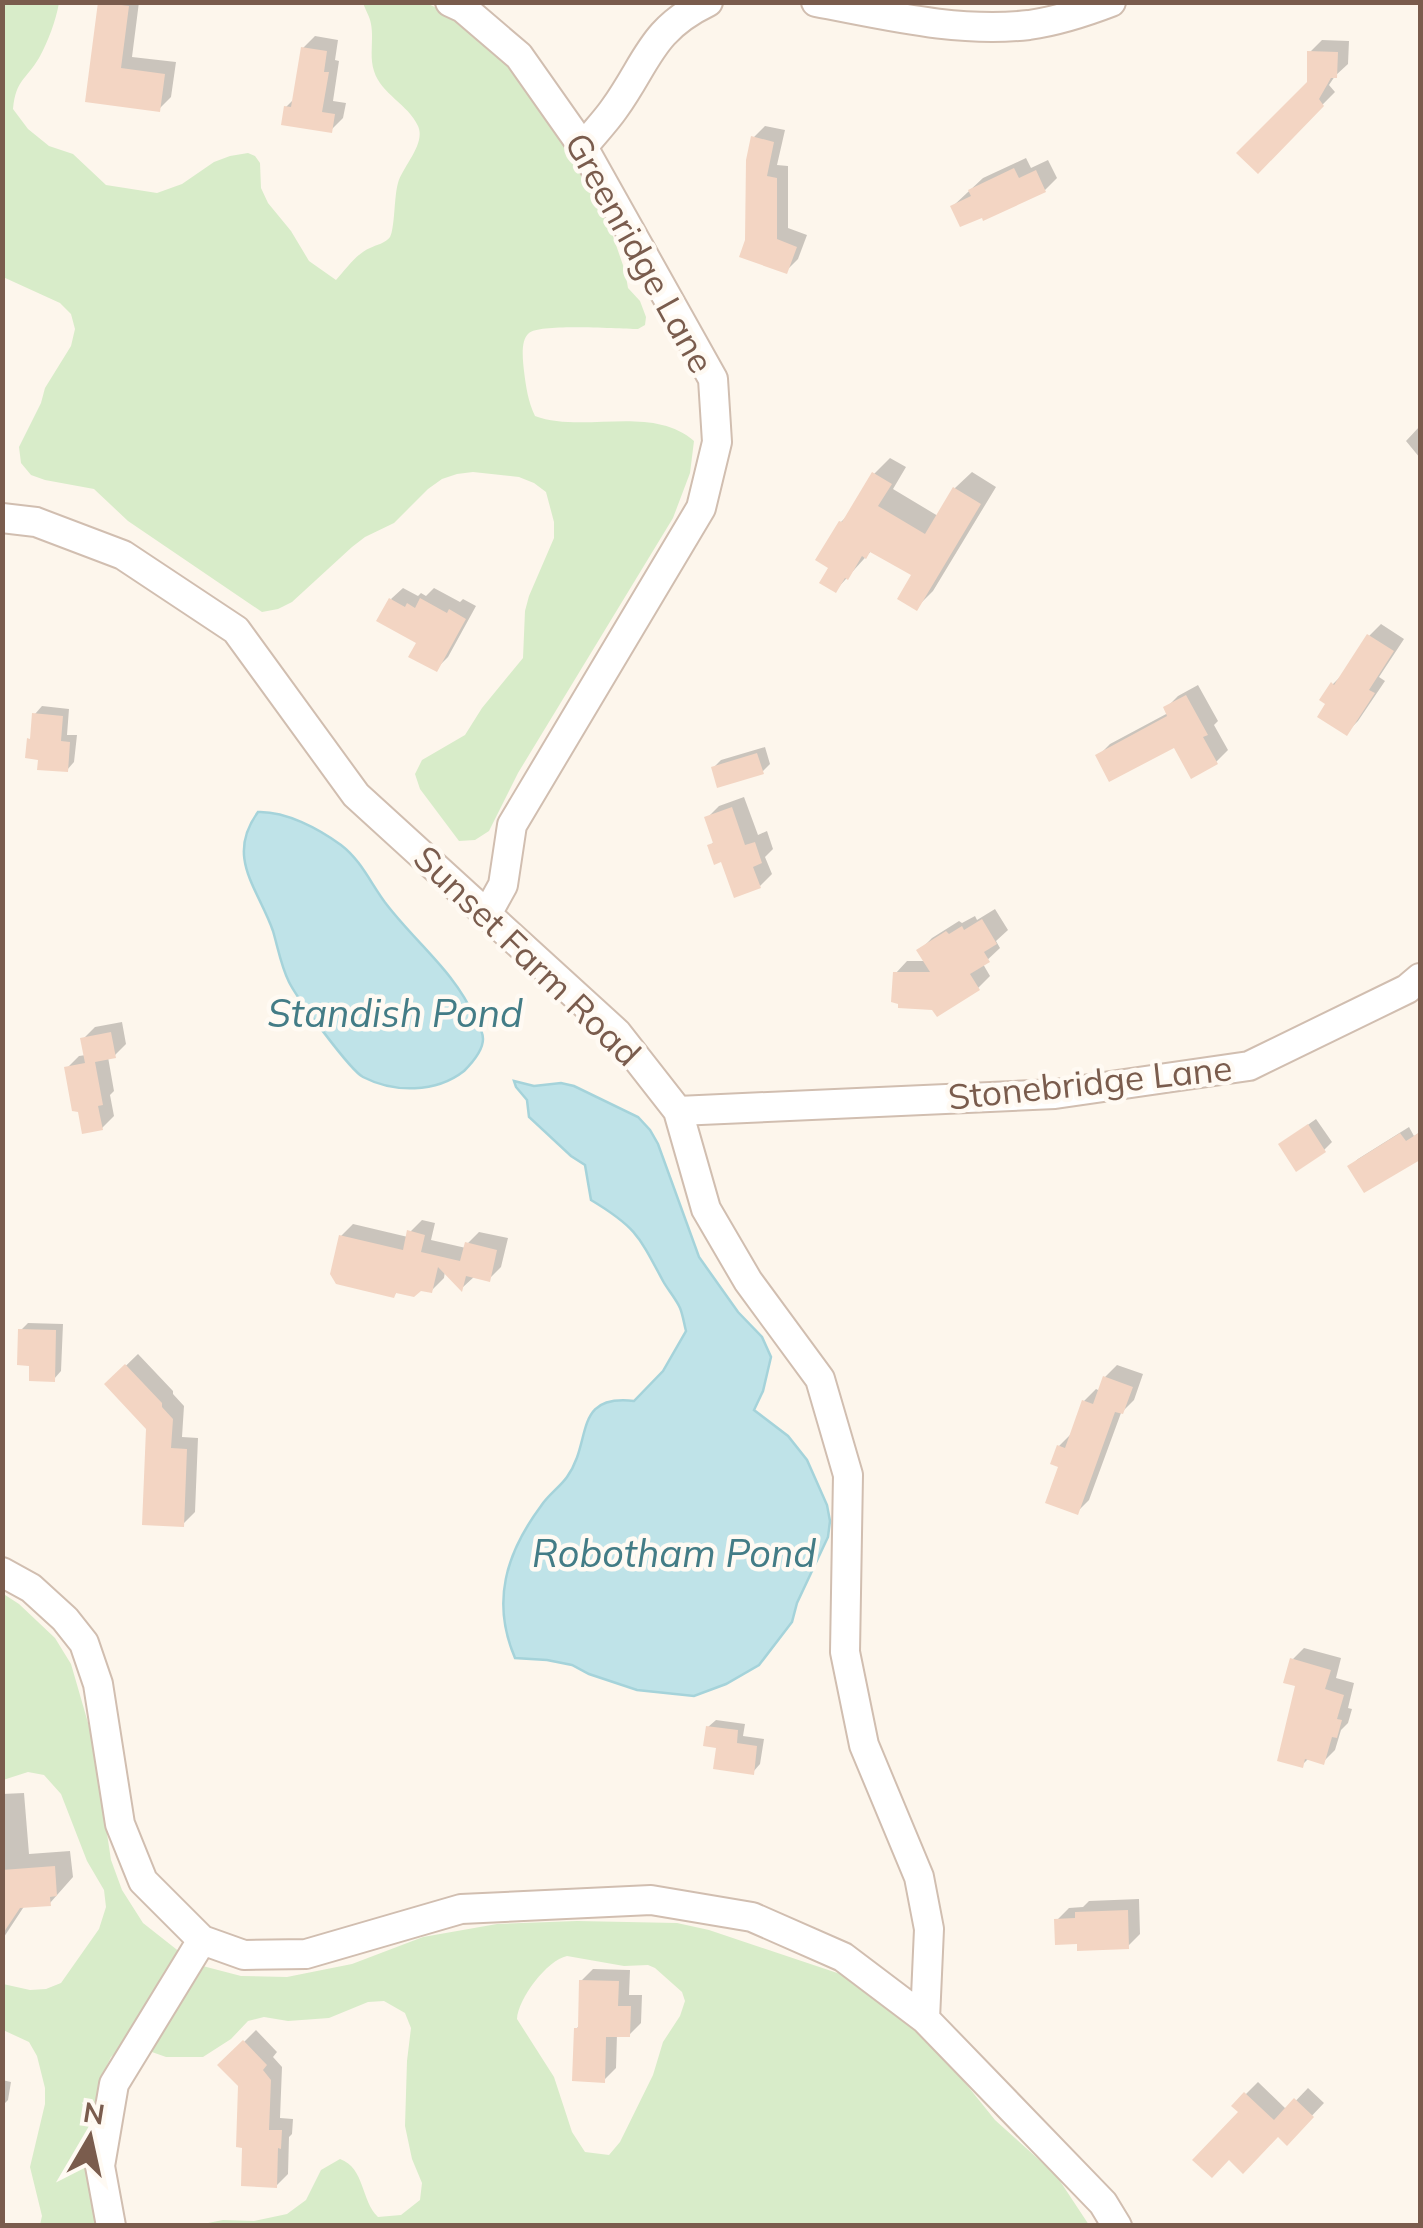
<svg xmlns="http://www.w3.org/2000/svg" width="1423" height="2228" font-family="Mulish,sans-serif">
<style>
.green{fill:#d8ecc9;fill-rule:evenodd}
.water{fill:#bfe3e8;stroke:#a5d3da;stroke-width:2.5}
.shadow{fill:#0003}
.building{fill:#f3d5c3}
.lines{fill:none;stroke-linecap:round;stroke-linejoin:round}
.minor-casing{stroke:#d1beb0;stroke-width:32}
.minor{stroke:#fff;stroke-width:28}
.labels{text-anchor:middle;stroke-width:9;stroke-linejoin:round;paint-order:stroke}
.street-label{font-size:35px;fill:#7a5c4d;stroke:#fffaf3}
.water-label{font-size:38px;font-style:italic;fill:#437c86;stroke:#fffaf3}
</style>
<rect width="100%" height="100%" fill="#fdf6ec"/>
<path class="green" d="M 3,3 L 59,3 C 56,20 48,42 39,58 C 26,80 16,79 13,109 L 28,129 L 49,146 L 73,154 L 106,185 L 157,193 L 182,184 L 214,162 L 230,156 L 248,153 L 255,156 L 260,163 L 261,188 L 268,203 L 291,231 L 309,261 L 336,280 C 346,269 356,254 370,248 C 376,245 386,243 390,237 C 395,228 394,196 398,183 C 403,166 426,144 418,126 C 408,104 381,94 374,71 C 369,56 374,40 371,24 C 370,17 365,9 363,3 L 426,3 L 437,8 L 481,34 L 521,76 L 606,216 L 625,271 L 628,288 L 640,301 L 646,317 L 645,325 L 638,329 C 618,329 541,323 529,333 C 520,340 523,361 524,371 C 526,387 528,401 535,416 C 583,434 652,404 694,441 L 690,473 L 673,518 L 518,773 L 489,831 L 475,840 L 459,841 L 420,789 L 415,774 L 422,760 L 465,735 L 482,708 L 523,658 L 525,611 L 529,596 L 554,538 L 554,522 L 546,492 L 534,483 L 519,477 L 473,472 L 457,474 L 442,479 L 428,489 L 394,523 L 365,537 L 352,547 L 292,602 L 278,609 L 262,612 L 128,521 L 94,489 L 45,480 L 31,475 L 21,463 L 19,447 L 41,403 L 45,388 L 71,346 L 75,329 L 71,314 L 60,303 L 3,277 Z
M 2,1593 L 19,1604 L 55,1638 L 71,1664 L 93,1740 L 111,1860 L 122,1890 L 143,1923 L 195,1964 L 241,1976 L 287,1977 L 352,1964 L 423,1937 L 497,1924 L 577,1921 L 677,1923 L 709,1930 L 882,1988 L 937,2048 L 995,2120 L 1056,2175 L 1089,2225 L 198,2225 L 223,2220 L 254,2221 L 287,2214 L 306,2200 L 321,2170 L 340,2159 C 365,2168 361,2201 378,2217 L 401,2215 L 420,2200 L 422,2183 L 412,2159 L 405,2126 L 407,2061 L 411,2028 L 405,2013 L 384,2001 L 368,2002 L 329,2018 L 288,2021 L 264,2017 L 248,2021 L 231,2039 L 203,2057 L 166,2057 L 135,2046 L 118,2051 L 111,2057 L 101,2078 L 115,2224 L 125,2225 L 40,2225 L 42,2216 L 30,2167 L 45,2104 L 45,2088 L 37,2056 L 29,2042 L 3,2030 L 3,1984 L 30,1990 L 46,1989 L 61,1983 L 99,1929 L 106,1907 L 104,1890 L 87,1861 L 61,1794 L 44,1775 L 28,1772 L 3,1780 ZM 567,1956 L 624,1966 L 648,1965 L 655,1968 L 682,1992 L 685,2001 L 680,2016 L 663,2042 L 653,2075 L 620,2142 L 609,2155 L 585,2152 L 572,2132 L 554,2077 L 517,2019 C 518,1999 547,1960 567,1956 Z"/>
<path class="water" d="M 258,812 C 286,811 319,829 341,845 C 362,861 372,886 387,905 C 418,945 454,971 475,1018 C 479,1025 483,1031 483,1039 C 483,1051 472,1063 464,1071 C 436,1093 394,1093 363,1077 C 350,1070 297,998 289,982 C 281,966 278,948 273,931 C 258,888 225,857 258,812 Z
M 514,1081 L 534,1086 L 561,1083 L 574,1086 L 638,1117 L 650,1130 L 658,1144 L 699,1257 L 738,1312 L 762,1337 L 771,1357 L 763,1391 L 754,1410 L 788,1436 L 807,1460 L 827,1505 L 830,1521 L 828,1537 L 797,1603 L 792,1622 L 759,1665 L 726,1684 L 694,1696 L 637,1690 L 589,1674 L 572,1665 L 547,1660 L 515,1658 C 491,1602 506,1553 541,1506 C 548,1495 560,1487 567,1477 C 593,1441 572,1394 634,1401 L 663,1371 L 686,1331 C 684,1324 683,1315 680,1308 C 676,1299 668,1290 663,1281 C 639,1236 636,1227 591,1200 L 585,1165 L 571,1156 L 529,1117 L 527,1100 L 516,1087 Z"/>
<path class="shadow" d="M 100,2 L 139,2 L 132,57 L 176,62 L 171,97 L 159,109 L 87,100 Z
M 315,36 L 338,40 L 335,60 L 339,61 L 333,101 L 346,103 L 343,118 L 331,130 L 286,107 L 295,98 L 303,48 Z
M 1322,40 L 1349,41 L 1348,64 L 1335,76 L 1329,85 L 1335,92 L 1258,170 L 1309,83 L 1310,52 Z
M 765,126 L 785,130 L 777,165 L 788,166 L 788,228 L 807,235 L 798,259 L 786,271 L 748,240 L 753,138 Z
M 1026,158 L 1031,168 L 1048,160 L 1057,178 L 1045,190 L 953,206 L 983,178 Z
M 1420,426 L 1420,458 L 1406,441 Z
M 890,458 L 906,467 L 893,489 L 938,516 L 955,488 L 972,472 L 996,487 L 933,591 L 917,607 L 915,574 L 872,550 L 836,590 L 831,567 L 841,522 L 851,512 L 874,474 Z
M 403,588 L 418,596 L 421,593 L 426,596 L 434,588 L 460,602 L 463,599 L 476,606 L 448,657 L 436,669 L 391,599 Z
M 1381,624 L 1404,639 L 1379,677 L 1385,681 L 1358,721 L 1346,733 L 1329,703 L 1333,684 L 1345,672 L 1369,636 Z
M 1198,685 L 1218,721 L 1214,725 L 1228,750 L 1216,762 L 1175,744 L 1098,756 L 1110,744 L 1168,713 L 1166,708 L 1178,696 Z
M 42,706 L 69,709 L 67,735 L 77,735 L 74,762 L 67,770 L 33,736 L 35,714 Z
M 765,747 L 770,764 L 762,772 L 714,767 L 721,760 Z
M 744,797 L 758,835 L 767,831 L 773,849 L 765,857 L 772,874 L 760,886 L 722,859 L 710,846 L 715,840 L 707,818 L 719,806 Z
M 995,909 L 1008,930 L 996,941 L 1000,948 L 983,964 L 990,976 L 978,988 L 895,974 L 907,961 L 926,961 L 920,950 L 932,938 L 959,921 L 962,923 L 975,916 L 977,920 Z
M 122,1022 L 126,1044 L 114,1056 L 108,1057 L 114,1091 L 110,1095 L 114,1116 L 102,1128 L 67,1068 L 79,1056 L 86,1055 L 83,1039 L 95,1027 Z
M 1316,1119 L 1332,1142 L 1324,1150 L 1281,1144 Z
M 1409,1127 L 1414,1136 L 1420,1132 L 1420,1156 L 1364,1189 L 1350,1166 L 1358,1159 Z
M 422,1220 L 435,1223 L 431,1240 L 466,1248 L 467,1244 L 479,1232 L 508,1238 L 501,1267 L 489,1279 L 475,1276 L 462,1288 L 445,1271 L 444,1278 L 432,1290 L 398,1291 L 394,1295 L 341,1236 L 353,1224 L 408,1237 L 410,1232 Z
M 28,1323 L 63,1324 L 61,1371 L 54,1379 L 21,1330 Z
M 138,1354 L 173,1391 L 173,1394 L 184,1406 L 182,1437 L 198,1438 L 195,1512 L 183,1524 L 148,1428 L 107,1384 Z
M 1117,1365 L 1143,1374 L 1134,1400 L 1121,1413 L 1089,1500 L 1077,1512 L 1061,1466 L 1059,1446 L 1071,1434 L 1084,1401 L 1096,1389 L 1100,1391 L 1105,1377 Z
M 1304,1648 L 1341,1658 L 1336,1678 L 1354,1683 L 1348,1708 L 1352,1709 L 1348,1723 L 1341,1730 L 1335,1750 L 1323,1762 L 1309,1758 L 1302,1765 L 1298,1684 L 1292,1660 Z
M 716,1720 L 745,1724 L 743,1736 L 764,1739 L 760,1764 L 753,1772 L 718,1745 L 708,1727 Z
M 24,1793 L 29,1854 L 70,1851 L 73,1877 L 50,1903 L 25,1905 L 2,1940 L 2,1794 Z
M 1139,1899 L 1140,1934 L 1128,1946 L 1079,1941 L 1057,1920 L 1069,1908 L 1083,1907 L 1089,1901 Z
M 593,1969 L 630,1970 L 629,1995 L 642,1995 L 641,2023 L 629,2035 L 617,2034 L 616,2068 L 604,2080 L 576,2029 L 580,2025 L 581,1981 Z
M 256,2030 L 277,2052 L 273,2057 L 282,2067 L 280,2118 L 293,2119 L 292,2134 L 289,2137 L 288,2174 L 276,2186 L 240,2085 L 221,2065 Z
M 2,2080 L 11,2082 L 8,2100 L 2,2106 Z
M 1258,2082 L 1287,2110 L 1308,2088 L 1324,2103 L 1287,2142 L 1234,2106 Z"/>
<path class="building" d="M 98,2 L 129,6 L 121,68 L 165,74 L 160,112 L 85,102 Z
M 301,47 L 327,51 L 324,72 L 329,72 L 322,112 L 335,114 L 332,133 L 281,125 L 284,106 L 291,107 Z
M 1307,51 L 1338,52 L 1337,78 L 1331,78 L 1319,99 L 1324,106 L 1258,174 L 1236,153 L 1307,82 Z
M 751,136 L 774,142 L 767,176 L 777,178 L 777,239 L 797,247 L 787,274 L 739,257 L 745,240 L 746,160 Z
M 1014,168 L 1019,178 L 1036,170 L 1046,192 L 983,221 L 982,218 L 960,227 L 950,206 L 971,196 L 968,190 Z
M 872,472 L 892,484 L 878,506 L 925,534 L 953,487 L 981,504 L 917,611 L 897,599 L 911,575 L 870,552 L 866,559 L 862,556 L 848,580 L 845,578 L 836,593 L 819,583 L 828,568 L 815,560 L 839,521 L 842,522 Z
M 389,598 L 405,607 L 407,603 L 415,608 L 420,598 L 447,613 L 449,609 L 466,619 L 437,672 L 408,657 L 416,643 L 376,621 Z
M 1367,634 L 1394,651 L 1369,690 L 1375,693 L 1347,736 L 1317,717 L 1325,704 L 1319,700 L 1331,682 L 1334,685 Z
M 1186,695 L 1208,735 L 1203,737 L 1218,764 L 1191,779 L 1174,748 L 1109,782 L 1095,755 L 1167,716 L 1163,707 Z
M 32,713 L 63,716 L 61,741 L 70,742 L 68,772 L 37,770 L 38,760 L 25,758 L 27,738 L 30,739 Z
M 757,753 L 764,774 L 717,788 L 711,767 Z
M 732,807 L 745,845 L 755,842 L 762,863 L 753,867 L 761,888 L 734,898 L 721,862 L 714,865 L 707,845 L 713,843 L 704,817 Z
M 982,919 L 997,944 L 984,952 L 990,962 L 970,974 L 980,990 L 937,1017 L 932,1010 L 898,1008 L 898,1004 L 891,1002 L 893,972 L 930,972 L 916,950 L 946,931 L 949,934 L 962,926 L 964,930 Z
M 111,1032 L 116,1058 L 95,1062 L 103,1105 L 98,1106 L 103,1130 L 82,1134 L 78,1112 L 72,1111 L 64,1067 L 85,1063 L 80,1038 Z
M 1308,1124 L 1326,1152 L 1296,1172 L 1278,1144 Z
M 1420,1132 L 1420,1160 L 1364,1193 L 1347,1166 L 1400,1133 L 1406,1141 Z
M 407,1230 L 425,1235 L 421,1252 L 460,1261 L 465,1242 L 497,1250 L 490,1282 L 466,1276 L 462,1292 L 438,1267 L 432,1293 L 421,1291 L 414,1297 L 396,1293 L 394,1298 L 336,1284 L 330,1274 L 339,1235 L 403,1250 Z
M 18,1329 L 56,1330 L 55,1382 L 29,1381 L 29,1366 L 17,1365 Z
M 125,1364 L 162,1403 L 162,1407 L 173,1419 L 171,1448 L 187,1449 L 184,1527 L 142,1525 L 146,1429 L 104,1384 Z
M 1103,1376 L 1133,1387 L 1123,1414 L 1115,1412 L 1078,1515 L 1045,1503 L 1058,1467 L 1050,1464 L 1057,1445 L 1065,1448 L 1082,1400 L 1093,1404 Z
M 1290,1658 L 1331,1670 L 1325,1689 L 1344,1695 L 1337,1719 L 1342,1720 L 1337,1738 L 1332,1737 L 1324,1765 L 1305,1759 L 1303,1768 L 1277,1761 L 1295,1686 L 1283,1683 Z
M 706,1726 L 738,1730 L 737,1743 L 757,1746 L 754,1775 L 713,1769 L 716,1748 L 703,1746 Z
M 55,1866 L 57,1896 L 50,1897 L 51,1906 L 20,1908 L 2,1935 L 2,1870 Z
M 1128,1910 L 1129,1949 L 1077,1951 L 1077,1944 L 1055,1945 L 1054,1919 L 1075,1918 L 1075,1912 Z
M 579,1980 L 619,1981 L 618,2006 L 631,2006 L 630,2037 L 606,2037 L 605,2083 L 572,2081 L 574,2028 L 578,2028 Z
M 243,2040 L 267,2065 L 263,2070 L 271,2080 L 269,2130 L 282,2130 L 281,2149 L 278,2148 L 277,2188 L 241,2186 L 242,2148 L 236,2147 L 238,2086 L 217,2065 Z
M 1244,2092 L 1274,2120 L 1294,2098 L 1314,2117 L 1287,2146 L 1278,2137 L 1243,2174 L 1229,2160 L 1212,2178 L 1192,2160 L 1238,2112 L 1231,2106 Z"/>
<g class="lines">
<g class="minor-casing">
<path id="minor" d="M 450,2 L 463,8 L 519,56 L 583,147 L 713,379 L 717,442 L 701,508 L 512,825 L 503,885 L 487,914
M 816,2 C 886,15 957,33 1029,25 C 1057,21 1085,12 1111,2
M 583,147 C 593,134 605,122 614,109 C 648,62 650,30 708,2
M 2,518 L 36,522 L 123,555 L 236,630 L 356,795 L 617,1033 L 678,1111 L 706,1209 L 748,1281 L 820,1379 L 848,1475 L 845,1652 L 864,1745 L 919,1877 L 929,1929 L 925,2019
M 678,1111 L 1055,1094 L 1249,1066 L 1407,989 L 1420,978
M 2,1572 L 31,1588 L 65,1619 L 84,1643 L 98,1684 L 120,1824 L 143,1881 L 202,1940 L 244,1955 L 306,1954 L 461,1909 L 651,1900 L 752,1917 L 843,1957 L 925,2019 L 1103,2203 L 1117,2226
M 111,2226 L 100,2166 L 114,2084 L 202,1940"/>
</g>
<use href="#minor" class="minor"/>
</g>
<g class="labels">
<g class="street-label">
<text transform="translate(639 253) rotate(61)" y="12">Greenridge Lane</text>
<text transform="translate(527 956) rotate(44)" y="12">Sunset Farm Road</text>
<text transform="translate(1090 1083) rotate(-6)" y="12">Stonebridge Lane</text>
</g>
<g class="water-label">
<text x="395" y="1027">Standish Pond</text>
<text x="674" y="1567">Robotham Pond</text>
</g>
</g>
<rect width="1423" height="2228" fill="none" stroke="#7a5c4d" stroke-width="10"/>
<g transform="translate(90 2138) rotate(9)" stroke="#fffaf3" stroke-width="8" paint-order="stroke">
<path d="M0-8L18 38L0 25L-18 38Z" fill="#7a5c4d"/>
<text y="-15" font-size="28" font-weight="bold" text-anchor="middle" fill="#7a5c4d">N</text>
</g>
</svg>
